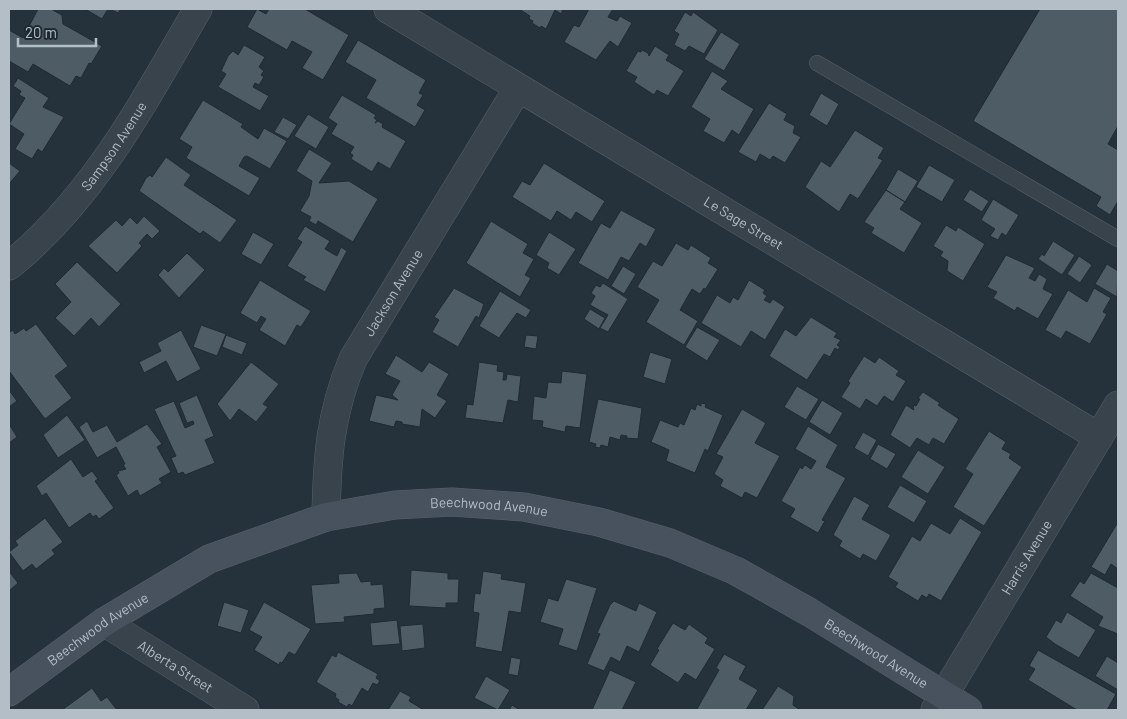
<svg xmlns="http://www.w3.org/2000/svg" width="1127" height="719" font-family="Barlow,sans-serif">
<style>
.building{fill:#4e5c65;stroke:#202a32}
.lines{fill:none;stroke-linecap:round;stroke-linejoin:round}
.lane-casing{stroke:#576169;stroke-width:16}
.street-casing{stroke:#576169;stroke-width:29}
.secondary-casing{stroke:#576169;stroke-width:29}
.lane{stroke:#39434b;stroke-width:15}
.street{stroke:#39434b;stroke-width:28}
.secondary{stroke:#47525e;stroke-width:28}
.labels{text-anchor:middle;stroke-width:4;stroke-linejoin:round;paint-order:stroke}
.street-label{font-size:14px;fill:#b4bec6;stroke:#1e2830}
</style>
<rect width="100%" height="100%" fill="#25313b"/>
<path class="building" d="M 38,9 L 51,9 L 62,15 L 63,24 L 102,46 L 91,64 L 89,63 L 81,78 L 76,76 L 70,86 L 33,64 L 28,72 L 9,61 L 9,30 L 23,38 Z
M 85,9 L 108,9 L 102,19 Z
M 110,9 L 121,9 L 118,13 Z
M 257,9 L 266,14 L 269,9 L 305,9 L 349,35 L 323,80 L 302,68 L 312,52 L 292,41 L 287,50 L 247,27 Z
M 519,9 L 563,9 L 561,14 L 555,10 L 546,29 L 541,26 L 540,28 L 532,23 L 533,21 L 529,19 L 530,16 Z
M 589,9 L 613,9 L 608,17 L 617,21 L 620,16 L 632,23 L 618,47 L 610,41 L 596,60 L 564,42 L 574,25 L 579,27 Z
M 1040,9 L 1118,9 L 1118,126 L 1108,144 L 1118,150 L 1118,201 L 1110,215 L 1096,206 L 1101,197 L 973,121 Z
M 685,12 L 691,16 L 693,12 L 718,30 L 704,54 L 689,46 L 685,51 L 674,45 L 679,34 L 674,31 Z
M 721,32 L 740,44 L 724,71 L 704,59 Z
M 358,40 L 426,80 L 419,93 L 423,95 L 417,105 L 425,110 L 415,127 L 366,98 L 376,80 L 345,62 Z
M 244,45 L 265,57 L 259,67 L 264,71 L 261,75 L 264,77 L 259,85 L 255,83 L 253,87 L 269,96 L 260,111 L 218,87 L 226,74 L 221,71 L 228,56 L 233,51 L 238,55 Z
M 655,46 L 669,55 L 666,60 L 684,71 L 668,96 L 657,90 L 654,95 L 634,82 L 637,77 L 626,71 L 638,51 L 641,52 L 642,50 L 648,53 L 649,56 Z
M 712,71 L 728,81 L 721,89 L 754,109 L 739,135 L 732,130 L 724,143 L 703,131 L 710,119 L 691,107 Z
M 18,78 L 49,98 L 43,107 L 64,117 L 42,152 L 38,149 L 32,159 L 15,149 L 24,134 L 9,124 L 25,98 L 19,95 L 21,91 L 13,86 Z
M 821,93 L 839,104 L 827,126 L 809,115 Z
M 342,95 L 376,115 L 374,118 L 377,120 L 375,123 L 378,121 L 383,124 L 382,127 L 406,141 L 390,169 L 378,162 L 372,172 L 351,159 L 353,155 L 350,153 L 354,147 L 331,134 L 337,124 L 328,118 Z
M 203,100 L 243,124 L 241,127 L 258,139 L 264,128 L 287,141 L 270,169 L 247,156 L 244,157 L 239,166 L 260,178 L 249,196 L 186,158 L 192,147 L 179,139 Z
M 769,103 L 787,114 L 784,120 L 795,126 L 793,133 L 801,137 L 785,163 L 773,156 L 770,160 L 760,154 L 756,162 L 738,152 Z
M 308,114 L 329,127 L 316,149 L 294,136 Z
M 283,117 L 297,125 L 288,139 L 274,132 Z
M 855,130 L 884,148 L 878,158 L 883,160 L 858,199 L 850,194 L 839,212 L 805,187 L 821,161 L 830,167 Z
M 309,149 L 332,163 L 319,183 L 349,181 L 378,199 L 353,242 L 318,221 L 316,225 L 309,221 L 311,217 L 300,211 L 309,196 L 312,181 L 296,171 Z
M 166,157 L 191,175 L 184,185 L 237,220 L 220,243 L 203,231 L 200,234 L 139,191 L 146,178 L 150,175 L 152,177 Z
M 9,163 L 20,171 L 9,184 Z
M 544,163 L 605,201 L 592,222 L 576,212 L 571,220 L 557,211 L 551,221 L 512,197 L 522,181 L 530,185 Z
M 929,165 L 955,180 L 942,202 L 916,187 Z
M 898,169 L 918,181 L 905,202 L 886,190 Z
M 970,189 L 989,201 L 982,212 L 963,200 Z
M 886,190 L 905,202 L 900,209 L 922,223 L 904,253 L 871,233 L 874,228 L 864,222 Z
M 993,199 L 1019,215 L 1006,236 L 1002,233 L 998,240 L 990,236 L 995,229 L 981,220 Z
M 621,210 L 656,229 L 646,247 L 640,243 L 629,261 L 621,257 L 608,280 L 578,263 L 601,223 L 610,228 Z
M 144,216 L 160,231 L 152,239 L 147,234 L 139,243 L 142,246 L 117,273 L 88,246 L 116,220 L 122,226 L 130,217 L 137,224 Z
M 491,221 L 528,244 L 523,253 L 534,259 L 525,275 L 531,278 L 520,297 L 466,263 Z
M 946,225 L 956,231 L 958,227 L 985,244 L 963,281 L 947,271 L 948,261 L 940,256 L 943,252 L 933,246 Z
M 305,226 L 330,241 L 325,249 L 337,256 L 341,247 L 347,251 L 325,292 L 303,280 L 306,277 L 287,266 L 302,242 L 297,239 Z
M 253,232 L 274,244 L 261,265 L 241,254 Z
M 549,232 L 576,249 L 559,275 L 547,268 L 549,263 L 536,255 Z
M 1053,241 L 1075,255 L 1062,275 L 1038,259 L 1042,254 L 1044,256 Z
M 676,243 L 688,250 L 691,245 L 711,258 L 708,263 L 718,269 L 705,290 L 704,288 L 700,294 L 692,289 L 680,310 L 698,321 L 684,345 L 646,322 L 659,300 L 637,287 L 653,261 L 662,266 Z
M 187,253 L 205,270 L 179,298 L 158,275 L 164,268 L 168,272 Z
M 1006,255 L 1035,268 L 1029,278 L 1035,281 L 1039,274 L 1047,279 L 1043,289 L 1053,294 L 1038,319 L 1017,307 L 1015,311 L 993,298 L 997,292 L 987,287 Z
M 1079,256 L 1092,265 L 1080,283 L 1067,274 Z
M 77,262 L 121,304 L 99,327 L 91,318 L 74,336 L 55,318 L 71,302 L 55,284 Z
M 1107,264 L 1118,271 L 1117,297 L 1095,284 Z
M 623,266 L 636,274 L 624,294 L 611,286 Z
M 260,280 L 311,311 L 301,327 L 297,325 L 285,346 L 259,330 L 266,319 L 261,316 L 257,323 L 240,313 Z
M 749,280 L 765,290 L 763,293 L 767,296 L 764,300 L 770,303 L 773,299 L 785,307 L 765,340 L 751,331 L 741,347 L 701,323 L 717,295 L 730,303 L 733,297 L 738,300 Z
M 603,283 L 628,299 L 608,332 L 600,328 L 608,315 L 590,305 L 595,296 L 591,293 L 596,285 L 600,287 Z
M 454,288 L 484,304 L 479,318 L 476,316 L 458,347 L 432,332 L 439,320 L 434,317 Z
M 1094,288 L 1111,298 L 1103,312 L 1107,314 L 1090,344 L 1066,331 L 1061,339 L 1045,330 L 1068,290 L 1087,302 Z
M 500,291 L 531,310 L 526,318 L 517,313 L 499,338 L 479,326 Z
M 590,309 L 605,318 L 599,329 L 584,319 Z
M 811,317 L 837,333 L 834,337 L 841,340 L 837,345 L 840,347 L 838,350 L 835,348 L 830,357 L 824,354 L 807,380 L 769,356 L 785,329 L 796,336 Z
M 36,324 L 68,366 L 55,376 L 72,398 L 45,419 L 9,371 L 9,330 L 10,332 L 13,330 L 15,334 L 24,328 L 26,331 Z
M 201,325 L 226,334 L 217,356 L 193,347 Z
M 697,327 L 720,340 L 707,361 L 685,347 Z
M 181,330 L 201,369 L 177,382 L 166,361 L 144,373 L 139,362 L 161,351 L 157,343 Z
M 226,335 L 247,343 L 242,355 L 222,347 Z
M 526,335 L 538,336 L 536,349 L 524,347 Z
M 650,352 L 672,359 L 665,384 L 643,377 Z
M 396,355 L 422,372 L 429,362 L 449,374 L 437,395 L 447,401 L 435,418 L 422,409 L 420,427 L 402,424 L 402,422 L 396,421 L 394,427 L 369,421 L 376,395 L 398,400 L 392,395 L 400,381 L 385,374 Z
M 864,356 L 875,363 L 879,357 L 899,371 L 896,375 L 906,381 L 893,402 L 884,396 L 877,406 L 866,399 L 860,409 L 841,397 L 850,383 L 848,381 Z
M 251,362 L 279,384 L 263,404 L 268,407 L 256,422 L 239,409 L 230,421 L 217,404 Z
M 479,362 L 498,365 L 497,371 L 504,372 L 503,380 L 506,380 L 507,374 L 521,376 L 518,402 L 508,400 L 503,423 L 465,418 L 467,404 L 473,405 Z
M 562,371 L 587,374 L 580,428 L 566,426 L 565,432 L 542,427 L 543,421 L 532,420 L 534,396 L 546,398 L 548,382 L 561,383 Z
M 797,386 L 819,399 L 806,420 L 784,407 Z
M 9,390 L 17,401 L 9,407 Z
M 923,392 L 940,403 L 938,405 L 959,419 L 944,444 L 933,438 L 929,445 L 917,438 L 910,448 L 890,435 L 906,405 L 914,410 L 913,408 L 914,405 L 916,406 L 920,399 L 918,398 Z
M 197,395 L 214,436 L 205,440 L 215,463 L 185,475 L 183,472 L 178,474 L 171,458 L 176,456 L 154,409 L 174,401 L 185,428 L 194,424 L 193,421 L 187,423 L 179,403 Z
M 598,399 L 642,408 L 638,439 L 626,438 L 627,436 L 621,435 L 620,440 L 610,437 L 608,447 L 601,445 L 600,448 L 595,447 L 596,444 L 589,442 Z
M 822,400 L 843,413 L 830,435 L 809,422 Z
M 701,403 L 706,404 L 705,407 L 723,415 L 708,451 L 705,449 L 695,473 L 666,461 L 669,450 L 651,442 L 660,420 L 678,427 L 680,423 L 684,425 L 691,408 L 695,410 L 697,404 L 701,406 Z
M 742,409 L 766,423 L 755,443 L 780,456 L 757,498 L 745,492 L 742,498 L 720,486 L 723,480 L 714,474 L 723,457 L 716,454 Z
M 67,415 L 85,440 L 58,458 L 43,435 Z
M 87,421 L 93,432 L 107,425 L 117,442 L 147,424 L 162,444 L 157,447 L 171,472 L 159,479 L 162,483 L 140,496 L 137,490 L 128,496 L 116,475 L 119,473 L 118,471 L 126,469 L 123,465 L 125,464 L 116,447 L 97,458 L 79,427 Z
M 9,424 L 17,437 L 9,443 Z
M 808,426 L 838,445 L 826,467 L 846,478 L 822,520 L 825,521 L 818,533 L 790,517 L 795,509 L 781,501 L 800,467 L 802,469 L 805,465 L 811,469 L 816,461 L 795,449 Z
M 989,431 L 1006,442 L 1002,449 L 1011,454 L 1009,458 L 1022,467 L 984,526 L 953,507 L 973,474 L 965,469 Z
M 863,432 L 877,440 L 868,456 L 854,448 Z
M 878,444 L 896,454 L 887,469 L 870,459 Z
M 918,450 L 945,467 L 928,494 L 901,477 Z
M 71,459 L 83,477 L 92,471 L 98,479 L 95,481 L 114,508 L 99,519 L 96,515 L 93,517 L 90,513 L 69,528 L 46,493 L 42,496 L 36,486 Z
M 900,485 L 927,501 L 914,523 L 887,507 Z
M 854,496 L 870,505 L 862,519 L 891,535 L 876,561 L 863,554 L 860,559 L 839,546 L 842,541 L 833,535 Z
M 45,518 L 63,542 L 52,550 L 55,554 L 36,569 L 32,564 L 23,571 L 9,552 L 18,545 L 15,541 Z
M 960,518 L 982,532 L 941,601 L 929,594 L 927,598 L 922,595 L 918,601 L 895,587 L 898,583 L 888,577 L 912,536 L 920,541 L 931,523 L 950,534 Z
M 1118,522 L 1118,569 L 1111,564 L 1105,575 L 1091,567 Z
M 411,570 L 448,573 L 448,579 L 459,579 L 458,603 L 446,603 L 446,608 L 409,606 Z
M 9,571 L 18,583 L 9,591 Z
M 483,571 L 502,574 L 501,579 L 526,583 L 521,613 L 509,611 L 502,652 L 475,647 L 479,613 L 473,612 L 474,601 L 475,593 L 480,594 Z
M 357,573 L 361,582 L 371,581 L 371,585 L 383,584 L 385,608 L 374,609 L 374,614 L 344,617 L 345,622 L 315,624 L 311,585 L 339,583 L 338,574 Z
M 1091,573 L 1118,588 L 1118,634 L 1098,626 L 1103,617 L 1070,596 L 1080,581 L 1084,584 Z
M 566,579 L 597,588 L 577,651 L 558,645 L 563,629 L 540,622 L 548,598 L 558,601 Z
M 614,601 L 636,611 L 639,603 L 657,612 L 639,652 L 627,646 L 620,662 L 611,657 L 604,671 L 587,664 L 600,634 L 597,633 L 610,605 Z
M 224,602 L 249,610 L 241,633 L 217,626 Z
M 264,602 L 311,629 L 295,655 L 289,652 L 282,663 L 280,662 L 279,665 L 254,650 L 262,637 L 249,630 Z
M 1067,612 L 1096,630 L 1079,658 L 1055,644 L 1046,637 L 1056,620 L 1061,623 Z
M 397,620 L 400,644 L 372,646 L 370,623 Z
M 673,623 L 685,630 L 689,624 L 693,627 L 708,638 L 705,643 L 715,649 L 696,680 L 685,673 L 678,683 L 650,665 L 659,650 L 657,649 Z
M 423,624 L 425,648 L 402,651 L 400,626 Z
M 1038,650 L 1116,694 L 1107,710 L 1077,710 L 1028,680 L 1035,669 L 1029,666 Z
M 338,652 L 378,674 L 376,678 L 380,681 L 377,685 L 373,683 L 368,692 L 362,688 L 352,706 L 349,704 L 347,707 L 338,702 L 339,700 L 335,697 L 336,694 L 316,682 L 332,655 L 336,657 Z
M 724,654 L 746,666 L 739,679 L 758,690 L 746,710 L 699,710 L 697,709 L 719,670 L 716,668 Z
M 1107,656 L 1118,663 L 1118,690 L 1095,676 Z
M 511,657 L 521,659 L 518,676 L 508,674 Z
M 610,670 L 636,682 L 622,710 L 592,710 Z
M 486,676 L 510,690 L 498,710 L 474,698 Z
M 778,686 L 794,696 L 793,705 L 800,710 L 762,710 Z
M 92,688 L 101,701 L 107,697 L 117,710 L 62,710 Z
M 400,691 L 411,697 L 409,701 L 424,710 L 388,710 Z
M 512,705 L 520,710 L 509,710 Z"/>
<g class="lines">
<g class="lane-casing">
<path id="lane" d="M 817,63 L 1118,239"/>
</g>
<g class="street-casing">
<g id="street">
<path id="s1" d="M 388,9 L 1099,437"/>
<path id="s2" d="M 9,266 C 94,198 144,101 198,9"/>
<path id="s3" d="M 326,517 C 327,458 330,414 353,359 L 518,88"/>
<path id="s4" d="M 104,622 L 245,710"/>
<path id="s5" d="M 935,710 L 1118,405"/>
</g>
</g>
<g class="secondary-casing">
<g id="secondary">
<path id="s6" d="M 9,692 L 104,622 L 209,559 L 326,517 L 395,505 L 452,502 L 524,507 L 599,522 L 670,543 L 736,571 L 809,612 L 968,710"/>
</g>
</g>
<use href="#lane" class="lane"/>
<use href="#street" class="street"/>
<use href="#secondary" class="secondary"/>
</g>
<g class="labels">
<g class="street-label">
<text dy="5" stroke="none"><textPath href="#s2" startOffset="160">Sampson Avenue</textPath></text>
<text dy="5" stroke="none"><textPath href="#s1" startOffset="415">Le Sage Street</textPath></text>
<text dy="5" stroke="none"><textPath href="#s3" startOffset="239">Jackson Avenue</textPath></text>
<text dy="5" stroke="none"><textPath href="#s6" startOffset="529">Beechwood Avenue</textPath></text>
<text dy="5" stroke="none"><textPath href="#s5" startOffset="178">Harris Avenue</textPath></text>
<text dy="5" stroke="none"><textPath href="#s6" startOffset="109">Beechwood Avenue</textPath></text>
<text dy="5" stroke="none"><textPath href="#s6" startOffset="949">Beechwood Avenue</textPath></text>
<text dy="5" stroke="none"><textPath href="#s4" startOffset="84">Alberta Street</textPath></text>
</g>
</g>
<rect width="1127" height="719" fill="none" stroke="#b4bec6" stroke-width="20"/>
<path d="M18 38v8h78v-8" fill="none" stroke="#b4bec6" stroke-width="2.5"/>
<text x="25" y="38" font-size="15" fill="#b4bec6" stroke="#1e2830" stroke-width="4" paint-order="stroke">20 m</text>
</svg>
